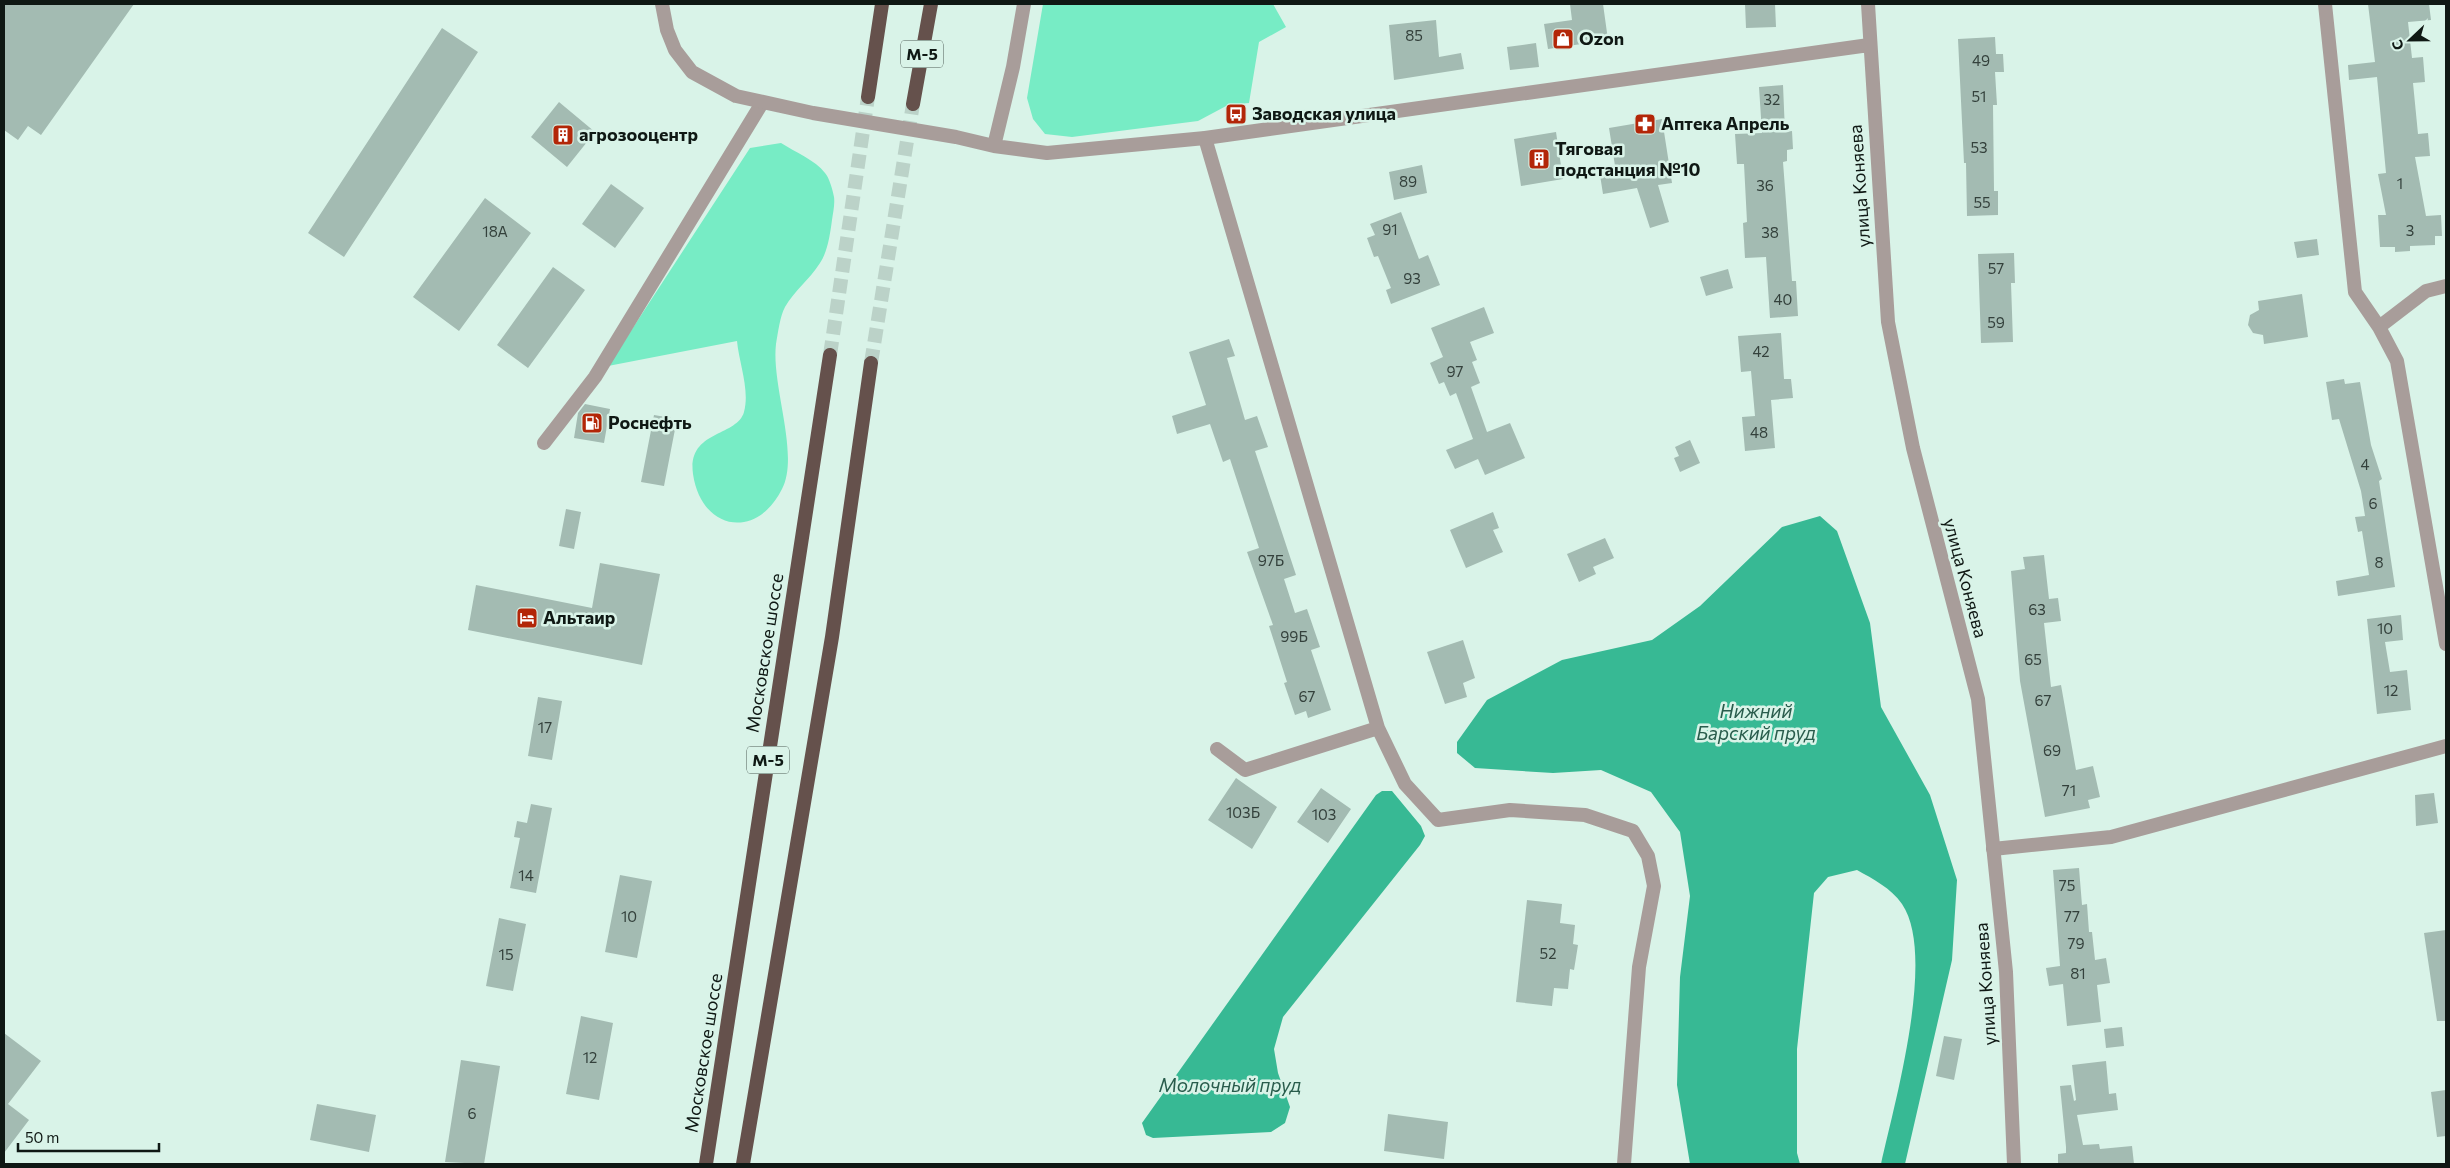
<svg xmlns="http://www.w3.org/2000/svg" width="2450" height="1168" font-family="Commissioner,sans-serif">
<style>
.green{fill:#77ecc5}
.water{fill:#37b994}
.building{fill:#a3bbb2}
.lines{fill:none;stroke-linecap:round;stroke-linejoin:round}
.trunk-tunnel{stroke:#bbd2c8;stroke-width:14;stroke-dasharray:14 7;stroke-linecap:butt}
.minor{stroke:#a89d9a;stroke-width:14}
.tertiary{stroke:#a89d9a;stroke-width:14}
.trunk{stroke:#65514c;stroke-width:14}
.labels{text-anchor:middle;stroke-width:5;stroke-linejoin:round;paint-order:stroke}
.number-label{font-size:15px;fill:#34413c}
.shield{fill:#d9f3e8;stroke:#4c5a54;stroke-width:1}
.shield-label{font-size:16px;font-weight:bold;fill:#0f1814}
.poi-label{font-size:18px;font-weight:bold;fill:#0f1814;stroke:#d9f3e8;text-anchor:start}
.street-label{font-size:18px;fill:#0f1814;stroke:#d9f3e8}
.water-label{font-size:19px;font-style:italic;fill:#295c4c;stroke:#d9f3e8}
</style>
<rect width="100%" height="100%" fill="#d9f3e8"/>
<path class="green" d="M 1043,4 L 1273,4 L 1286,27 L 1259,42 L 1249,103 L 1228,105 L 1198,121 L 1072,137 L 1045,134 L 1033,119 L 1027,98 Z
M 781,143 C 795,152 815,160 825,173 C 829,177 833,191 834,197 C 835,204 833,213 832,220 C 830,234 828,251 820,263 C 810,279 794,291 785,307 C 780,316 778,333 776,344 C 771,386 800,454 782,489 C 756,541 701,530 693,474 C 687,430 737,437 744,412 C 750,390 739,363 737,341 L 608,366 L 750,148 Z"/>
<path class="water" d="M 1820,516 L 1837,531 L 1870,623 L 1881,707 L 1930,795 L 1957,880 L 1952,960 L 1905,1164 L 1881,1164 C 1894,1105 1937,955 1902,904 C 1891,888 1873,879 1857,870 L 1828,877 L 1814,893 L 1797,1049 L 1797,1153 L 1800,1164 L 1690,1164 L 1677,1085 L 1680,977 L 1690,896 L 1680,832 L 1651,792 L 1601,770 L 1553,773 L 1475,768 L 1457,753 L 1457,742 L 1487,700 L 1562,660 L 1652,640 L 1700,606 L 1782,527 Z
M 1382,791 L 1392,791 L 1421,826 L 1425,836 L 1420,845 L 1283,1017 L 1274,1049 L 1278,1073 L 1290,1107 L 1285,1123 L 1271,1132 L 1153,1138 L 1146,1135 L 1142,1123 L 1376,795 Z"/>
<path class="building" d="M 4,4 L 134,4 L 41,135 L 28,126 L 18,140 L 4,130 Z
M 1570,4 L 1603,4 L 1608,40 L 1548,49 L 1544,24 L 1572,20 Z
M 1745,4 L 1775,4 L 1776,27 L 1746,28 Z
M 2368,4 L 2429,4 L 2431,20 L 2408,22 L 2412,58 L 2423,57 L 2425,82 L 2413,83 L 2418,134 L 2428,133 L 2430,156 L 2415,157 L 2426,216 L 2441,215 L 2442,236 L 2435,236 L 2435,245 L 2410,246 L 2410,251 L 2395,252 L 2395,247 L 2380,247 L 2378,215 L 2386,215 L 2378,174 L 2386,173 L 2377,77 L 2349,80 L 2348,65 L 2375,62 Z
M 1436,20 L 1439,57 L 1461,53 L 1464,69 L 1394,80 L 1389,25 Z
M 442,28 L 478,52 L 344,257 L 308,233 Z
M 1995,37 L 1996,54 L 2003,54 L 2004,72 L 1995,72 L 1997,105 L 1993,105 L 1994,191 L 1998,191 L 1998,215 L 1967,216 L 1966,163 L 1964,163 L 1958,39 Z
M 1536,43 L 1539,67 L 1510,70 L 1507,47 Z
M 1783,85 L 1785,132 L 1792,131 L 1793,149 L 1787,150 L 1787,161 L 1783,162 L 1792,281 L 1796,281 L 1798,316 L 1770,318 L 1766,257 L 1745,258 L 1743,223 L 1747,222 L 1744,164 L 1737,164 L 1735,134 L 1762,133 L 1759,87 Z
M 559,102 L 595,132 L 567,167 L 531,137 Z
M 1662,119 L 1672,183 L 1658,185 L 1669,222 L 1650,228 L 1637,188 L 1603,194 L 1600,175 L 1616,172 L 1609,128 Z
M 1556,132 L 1563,179 L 1521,186 L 1514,139 Z
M 1422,165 L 1427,193 L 1394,200 L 1389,172 Z
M 611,184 L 644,208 L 615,248 L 582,224 Z
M 485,198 L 531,233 L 459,331 L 413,297 Z
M 1401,212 L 1419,259 L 1428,255 L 1440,285 L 1391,304 L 1386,290 L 1391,288 L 1378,256 L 1374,257 L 1367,238 L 1375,235 L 1370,224 Z
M 2317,239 L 2319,255 L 2297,258 L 2294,242 Z
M 2014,253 L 2015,283 L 2011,283 L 2013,342 L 1981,343 L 1978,254 Z
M 553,267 L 585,290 L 528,368 L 497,345 Z
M 1728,269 L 1733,288 L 1706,296 L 1700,277 Z
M 2302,294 L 2308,337 L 2264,344 L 2263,335 L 2253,333 L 2248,325 L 2250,315 L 2259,310 L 2258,301 Z
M 1484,307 L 1494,333 L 1470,342 L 1477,360 L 1472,362 L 1480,383 L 1471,387 L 1487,432 L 1510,423 L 1525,458 L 1485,475 L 1478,459 L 1455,469 L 1446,450 L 1473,439 L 1456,393 L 1450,396 L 1444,382 L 1439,384 L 1430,363 L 1443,357 L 1431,328 Z
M 1781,333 L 1784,379 L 1791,379 L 1793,398 L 1771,400 L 1775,448 L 1745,451 L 1742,417 L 1755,416 L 1751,371 L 1741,372 L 1738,336 Z
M 1229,339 L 1235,356 L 1227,358 L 1245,420 L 1257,416 L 1268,447 L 1255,451 L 1296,575 L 1284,579 L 1295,613 L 1307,609 L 1320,647 L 1311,650 L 1331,710 L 1308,718 L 1306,711 L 1295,715 L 1284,683 L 1287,682 L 1269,626 L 1273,625 L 1247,552 L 1259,548 L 1230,459 L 1223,462 L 1210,424 L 1177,434 L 1172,416 L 1206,405 L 1189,352 Z
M 2344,379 L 2345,384 L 2360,382 L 2371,445 L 2382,479 L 2379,481 L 2395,587 L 2338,596 L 2336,581 L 2369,575 L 2362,531 L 2358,532 L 2355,517 L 2365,516 L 2361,491 L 2339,419 L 2332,420 L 2326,382 Z
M 585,404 L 610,409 L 604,443 L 574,438 L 578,413 Z
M 654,415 L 677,419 L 664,486 L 641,482 Z
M 1690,440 L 1700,463 L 1680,472 L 1674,458 L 1679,456 L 1675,447 Z
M 566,509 L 581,512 L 574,549 L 559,546 Z
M 1493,512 L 1499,528 L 1493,530 L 1503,552 L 1466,568 L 1450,530 Z
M 1605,538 L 1614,558 L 1593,567 L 1596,574 L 1579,582 L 1567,554 Z
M 2044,555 L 2049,599 L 2058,598 L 2061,621 L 2044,623 L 2051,687 L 2061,685 L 2076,770 L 2093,766 L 2100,797 L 2088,800 L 2090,808 L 2045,817 L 2020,681 L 2011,571 L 2025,569 L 2023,557 Z
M 600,563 L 660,574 L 642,665 L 468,630 L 476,585 L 592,608 Z
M 2401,615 L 2403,640 L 2385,642 L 2390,672 L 2407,670 L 2411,710 L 2377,714 L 2367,619 Z
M 1463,640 L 1475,678 L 1463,683 L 1467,697 L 1445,704 L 1427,652 Z
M 538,697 L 562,701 L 552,760 L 528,756 Z
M 1236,778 L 1277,807 L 1252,849 L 1208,820 Z
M 1321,788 L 1351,809 L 1328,843 L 1297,822 Z
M 2434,793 L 2438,823 L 2416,826 L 2415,795 Z
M 531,804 L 552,808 L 536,893 L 510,888 L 520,838 L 514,837 L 517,821 L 527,823 Z
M 2079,868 L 2082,905 L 2087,904 L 2089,932 L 2092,932 L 2095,960 L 2106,958 L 2110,983 L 2097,985 L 2101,1022 L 2067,1026 L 2063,984 L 2049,986 L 2046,968 L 2060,966 L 2053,870 Z
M 620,875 L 652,881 L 637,958 L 605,952 Z
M 1527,900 L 1562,904 L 1560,923 L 1575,925 L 1573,944 L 1578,945 L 1574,970 L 1570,969 L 1568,989 L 1554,988 L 1552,1006 L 1516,1002 Z
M 499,918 L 526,924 L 513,991 L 486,986 Z
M 2446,930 L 2446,1021 L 2437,1021 L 2424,933 Z
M 581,1016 L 613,1023 L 599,1100 L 566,1094 Z
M 2122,1027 L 2124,1046 L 2106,1048 L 2104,1029 Z
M 4,1033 L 41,1061 L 8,1104 L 29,1120 L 4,1153 Z
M 1944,1036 L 1962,1039 L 1954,1080 L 1936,1076 Z
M 461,1060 L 500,1066 L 484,1164 L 445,1162 Z
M 2106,1061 L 2109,1094 L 2116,1093 L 2118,1110 L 2077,1115 L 2083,1145 L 2099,1144 L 2100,1149 L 2132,1146 L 2134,1164 L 2058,1164 L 2058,1154 L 2066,1153 L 2066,1147 L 2060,1086 L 2071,1085 L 2074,1101 L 2076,1100 L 2072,1065 Z
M 2446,1090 L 2446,1136 L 2437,1137 L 2431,1092 Z
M 317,1104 L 376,1115 L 369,1152 L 310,1140 Z
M 1388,1114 L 1448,1122 L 1444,1159 L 1384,1151 Z"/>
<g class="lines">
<path class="trunk-tunnel" d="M 830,355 L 868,97
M 871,363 L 913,104"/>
<path class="minor" d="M 2325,4 L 2355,292 L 2379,327 L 2397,361 L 2446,644
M 1205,138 L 1378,728 L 1405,784 L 1438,820 L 1510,810 L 1585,815 L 1633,831 L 1648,856 L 1654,886 L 1639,967 L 1624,1164
M 2379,327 L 2426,291 L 2446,286
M 544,443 L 595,377 L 762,103
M 1217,749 L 1245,770 L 1378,728
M 1993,849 L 2111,837 L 2446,746"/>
<path class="tertiary" d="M 662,4 L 667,30 L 675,50 L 692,72 L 736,96 L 813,113 L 956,137 L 994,146 L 1047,153 L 1205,138 L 1869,45
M 1868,4 L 1888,322 L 1913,448 L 1978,699 L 2006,972 L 2014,1164
M 994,146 L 1013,67 L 1024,4"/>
<path class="trunk" d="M 868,97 L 882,4
M 913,104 L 931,4
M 706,1164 L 830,355
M 743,1164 L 832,637 L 871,363"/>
</g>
<defs>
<g id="shop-square" transform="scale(1.125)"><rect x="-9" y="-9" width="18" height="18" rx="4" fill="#b32608" stroke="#d9f3e8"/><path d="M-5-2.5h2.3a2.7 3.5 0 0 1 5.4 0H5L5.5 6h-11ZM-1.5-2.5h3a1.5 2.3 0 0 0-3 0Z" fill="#fff"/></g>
<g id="bus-square" transform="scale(1.125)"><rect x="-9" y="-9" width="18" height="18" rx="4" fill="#b32608" stroke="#d9f3e8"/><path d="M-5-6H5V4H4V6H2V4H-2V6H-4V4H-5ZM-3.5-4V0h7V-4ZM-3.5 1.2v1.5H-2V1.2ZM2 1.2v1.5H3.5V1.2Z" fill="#fff"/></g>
<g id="pharmacy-square" transform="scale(1.125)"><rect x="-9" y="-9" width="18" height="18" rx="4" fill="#b32608" stroke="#d9f3e8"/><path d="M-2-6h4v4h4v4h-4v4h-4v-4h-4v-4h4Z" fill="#fff"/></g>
<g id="building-square" transform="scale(1.125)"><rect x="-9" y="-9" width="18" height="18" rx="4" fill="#b32608" stroke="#d9f3e8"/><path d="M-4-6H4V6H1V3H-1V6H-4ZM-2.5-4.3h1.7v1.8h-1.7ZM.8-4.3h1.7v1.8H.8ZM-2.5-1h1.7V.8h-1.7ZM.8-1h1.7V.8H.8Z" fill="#fff"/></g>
<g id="fuel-square" transform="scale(1.125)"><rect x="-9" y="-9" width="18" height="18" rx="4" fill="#b32608" stroke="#d9f3e8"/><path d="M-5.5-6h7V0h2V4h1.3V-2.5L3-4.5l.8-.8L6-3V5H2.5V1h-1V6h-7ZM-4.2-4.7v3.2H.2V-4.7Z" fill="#fff"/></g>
<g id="hotel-square" transform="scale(1.125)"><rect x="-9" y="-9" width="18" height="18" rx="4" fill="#b32608" stroke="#d9f3e8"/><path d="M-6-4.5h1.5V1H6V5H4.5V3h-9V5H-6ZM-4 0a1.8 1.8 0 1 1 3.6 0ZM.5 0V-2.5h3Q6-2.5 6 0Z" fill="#fff"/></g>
</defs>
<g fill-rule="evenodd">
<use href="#shop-square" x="1563" y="39"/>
<use href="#bus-square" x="1236" y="114"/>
<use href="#pharmacy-square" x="1645" y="124"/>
<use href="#building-square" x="563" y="135"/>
<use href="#building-square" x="1539" y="159"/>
<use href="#fuel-square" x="592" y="423"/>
<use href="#hotel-square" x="527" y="618"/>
</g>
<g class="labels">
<g class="number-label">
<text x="1414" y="41">85</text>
<text x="1981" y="66">49</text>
<text x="1979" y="102">51</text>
<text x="1772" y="105">32</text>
<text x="1979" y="153">53</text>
<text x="1408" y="187">89</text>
<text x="2400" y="189">1</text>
<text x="1765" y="191">36</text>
<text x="1982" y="208">55</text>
<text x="1390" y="235">91</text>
<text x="2410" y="236">3</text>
<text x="495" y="237">18А</text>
<text x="1770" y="238">38</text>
<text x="1996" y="274">57</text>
<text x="1412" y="284">93</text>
<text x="1783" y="305">40</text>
<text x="1996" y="328">59</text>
<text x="1761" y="357">42</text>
<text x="1455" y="377">97</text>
<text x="1759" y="438">48</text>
<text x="2365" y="470">4</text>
<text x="2373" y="509">6</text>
<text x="1271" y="566">97Б</text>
<text x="2379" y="568">8</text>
<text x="2037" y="615">63</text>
<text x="2385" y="634">10</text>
<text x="1294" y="642">99Б</text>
<text x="2033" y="665">65</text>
<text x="2391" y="696">12</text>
<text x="1307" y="702">67</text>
<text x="2043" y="706">67</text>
<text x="545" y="733">17</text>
<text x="2052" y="756">69</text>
<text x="2069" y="796">71</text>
<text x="1243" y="818">103Б</text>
<text x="1324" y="820">103</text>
<text x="526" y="881">14</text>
<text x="2067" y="891">75</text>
<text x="629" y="922">10</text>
<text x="2072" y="922">77</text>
<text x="2076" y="949">79</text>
<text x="1548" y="959">52</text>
<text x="506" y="960">15</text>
<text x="2078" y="979">81</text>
<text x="590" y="1063">12</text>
<text x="472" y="1119">6</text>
</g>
<g class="shield">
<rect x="901" y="40.5" width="42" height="27" rx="4"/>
<rect x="747" y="746.5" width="42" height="27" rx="4"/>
</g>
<g class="shield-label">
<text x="922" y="60">М-5</text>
<text x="768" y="766">М-5</text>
</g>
<g class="poi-label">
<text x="1579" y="45">Ozon</text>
<text x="1252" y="120">Заводская улица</text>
<text x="1661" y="130">Аптека Апрель</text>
<text x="579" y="141">агрозооцентр</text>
<text x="1555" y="155">Тяговая<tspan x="1555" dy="21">подстанция №10</tspan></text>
<text x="608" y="429">Роснефть</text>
<text x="543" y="624">Альтаир</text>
</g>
<g class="street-label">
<text transform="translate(1860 186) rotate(-94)" y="6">улица Коняева</text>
<text transform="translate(1965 578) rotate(75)" y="6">улица Коняева</text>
<text transform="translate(765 653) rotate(-81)" y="6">Московское шоссе</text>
<text transform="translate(1986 984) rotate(-94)" y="6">улица Коняева</text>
<text transform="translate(704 1053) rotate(-81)" y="6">Московское шоссе</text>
</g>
<g class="water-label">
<text x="1756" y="718">Нижний<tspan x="1756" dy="22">Барский пруд</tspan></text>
<text x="1230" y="1092">Молочный пруд</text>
</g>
</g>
<rect width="2450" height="1168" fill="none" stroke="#0f1814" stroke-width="10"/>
<g transform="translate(2410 40) rotate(248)" stroke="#d9f3e8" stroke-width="4" paint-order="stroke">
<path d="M0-4L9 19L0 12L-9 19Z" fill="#0f1814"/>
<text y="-8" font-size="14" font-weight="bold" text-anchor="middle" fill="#0f1814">С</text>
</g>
<path d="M18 1143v8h141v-8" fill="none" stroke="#0f1814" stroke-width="2.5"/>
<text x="25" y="1143" font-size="15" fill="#0f1814" stroke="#d9f3e8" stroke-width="4" paint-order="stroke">50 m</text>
</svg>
